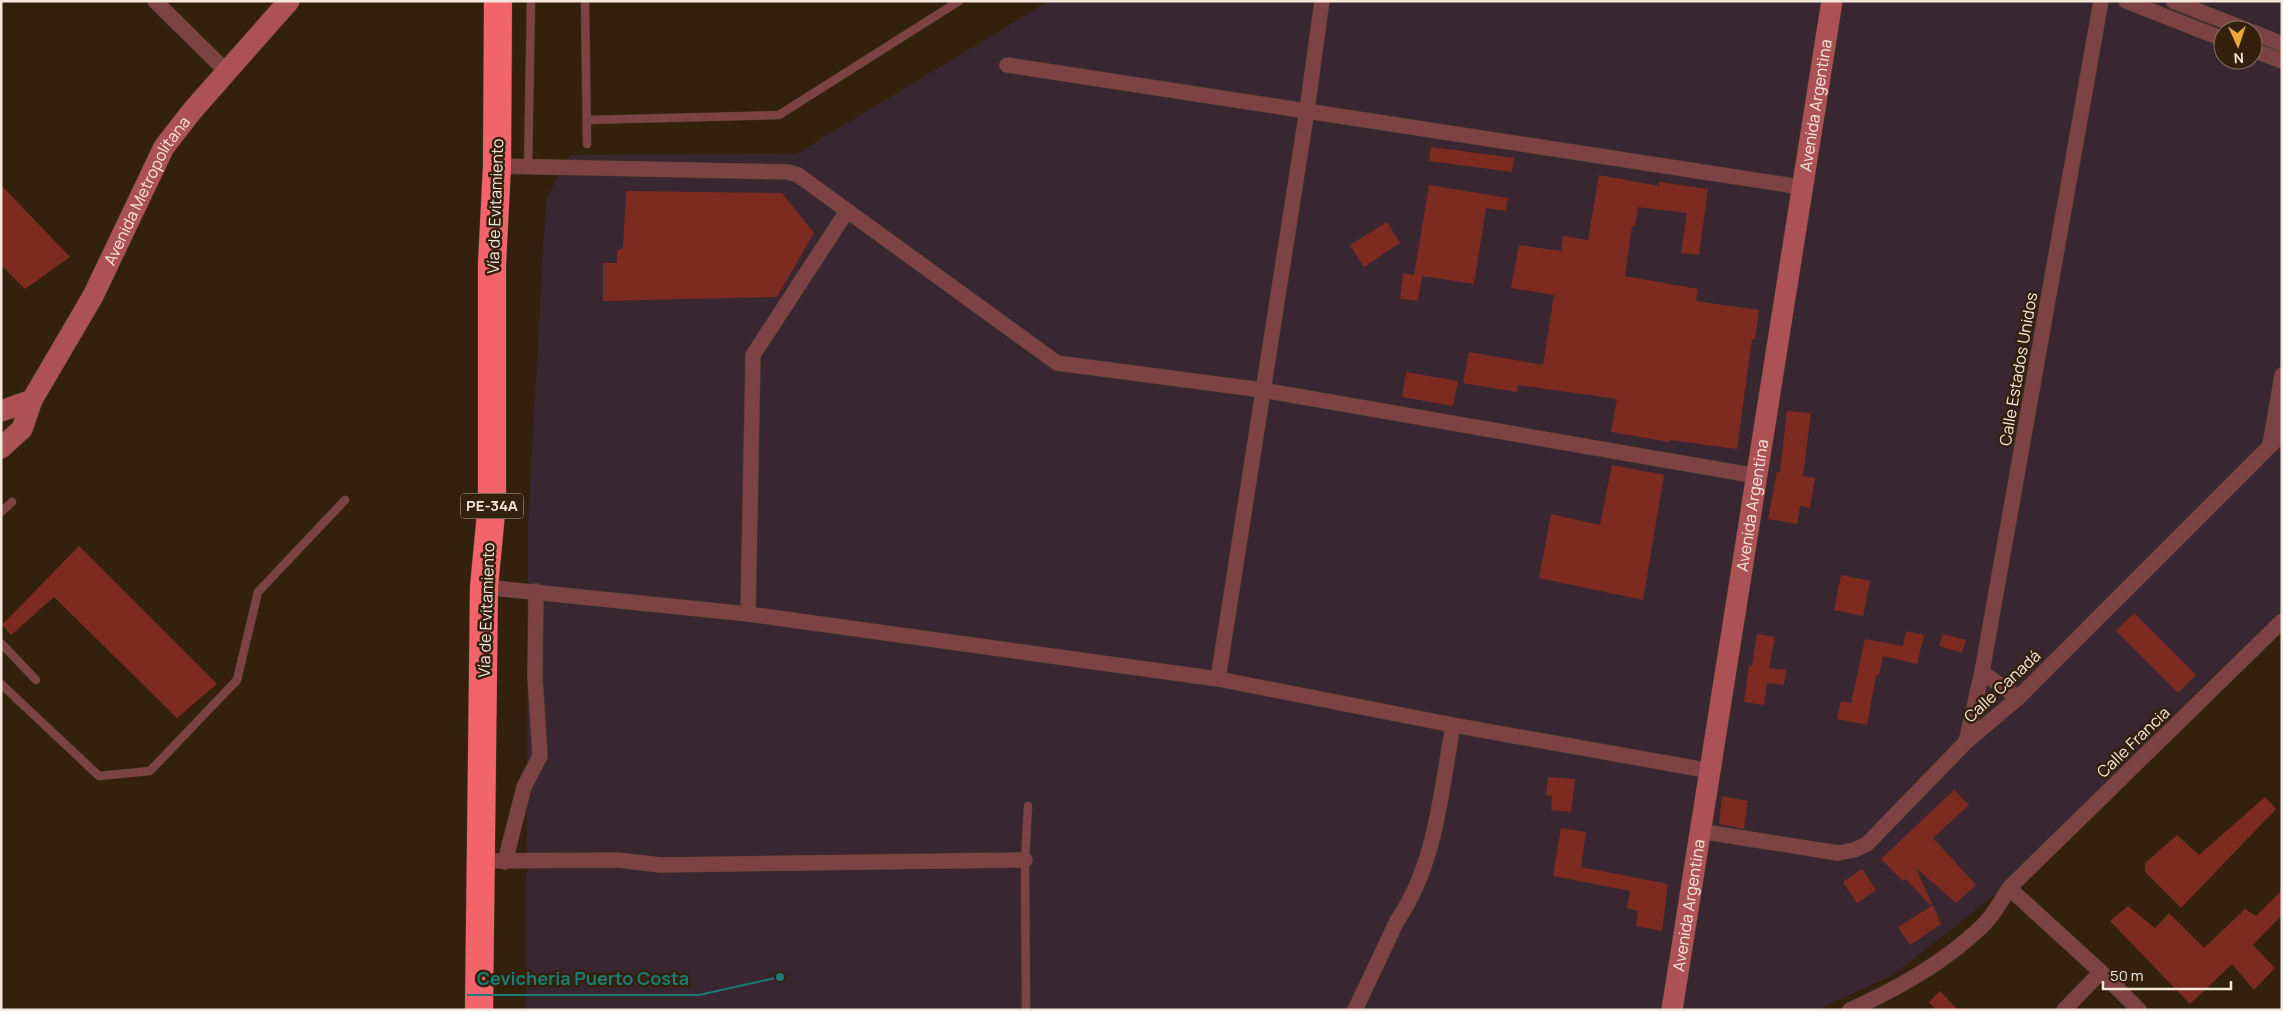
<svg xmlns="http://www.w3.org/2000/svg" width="2283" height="1011" font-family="Manrope,sans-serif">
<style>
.industrial{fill:#382731;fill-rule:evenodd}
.building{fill:#7d2b20}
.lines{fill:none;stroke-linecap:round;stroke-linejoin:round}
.lane-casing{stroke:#4e3d2b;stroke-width:9}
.street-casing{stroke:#4e3d2b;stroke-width:16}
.secondary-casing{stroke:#4e3d2b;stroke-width:22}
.highway-casing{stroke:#4e3d2b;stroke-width:29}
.lane{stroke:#7d4344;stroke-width:8}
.street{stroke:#7d4344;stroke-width:15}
.secondary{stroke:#ac5154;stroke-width:21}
.highway{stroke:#f3636c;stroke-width:28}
.labels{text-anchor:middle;stroke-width:5;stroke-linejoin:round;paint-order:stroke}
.shield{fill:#33210e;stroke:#bbad9f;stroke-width:1}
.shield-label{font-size:15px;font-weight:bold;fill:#f5e9dd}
.street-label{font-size:16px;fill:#f5e9dd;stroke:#33210e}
.leader{fill:none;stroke:#1a7c74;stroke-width:2}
.callout-dot{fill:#1a7c74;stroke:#33210e;stroke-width:2}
.callout-label{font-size:18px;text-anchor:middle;font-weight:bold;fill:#1a7c74;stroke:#33210e;stroke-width:5;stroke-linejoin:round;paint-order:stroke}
</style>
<rect width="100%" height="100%" fill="#33210e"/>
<path class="industrial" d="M 1049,1 L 2282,1 L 2282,610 L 2169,720 L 2001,890 L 1893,975 L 1816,1010 L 526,1010 L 528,521 L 546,199 L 570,155 L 796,154 ZM 2223,30 L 2253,30 L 2253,60 L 2223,60 Z"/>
<path class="building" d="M 1431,147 L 1514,158 L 1512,172 L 1429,161 Z
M 1599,175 L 1659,186 L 1659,182 L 1708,189 L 1699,255 L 1681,253 L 1687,213 L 1638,207 L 1635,226 L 1632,226 L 1625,276 L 1698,289 L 1696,301 L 1759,310 L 1755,339 L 1752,339 L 1737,449 L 1670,440 L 1669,442 L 1611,432 L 1617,399 L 1518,385 L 1517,392 L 1463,383 L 1469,352 L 1543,365 L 1554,295 L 1511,288 L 1519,245 L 1561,251 L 1563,236 L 1588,240 Z
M 1,185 L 70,257 L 25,289 L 1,265 Z
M 1429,185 L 1508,198 L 1506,211 L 1486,208 L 1474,284 L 1422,276 L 1418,301 L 1400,299 L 1403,273 L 1414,275 Z
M 626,191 L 782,193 L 814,233 L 777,297 L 603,301 L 603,263 L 617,263 L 617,251 L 623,248 Z
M 1387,222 L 1400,243 L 1364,267 L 1350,245 Z
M 1406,372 L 1458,381 L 1453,406 L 1402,397 Z
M 1787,411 L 1811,413 L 1803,476 L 1815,478 L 1810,508 L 1800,506 L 1797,524 L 1768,519 L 1777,472 L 1780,472 Z
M 1612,465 L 1664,475 L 1643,600 L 1539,578 L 1551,514 L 1600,525 Z
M 79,546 L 217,684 L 177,718 L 54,597 L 11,635 L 2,625 Z
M 1841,575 L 1870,581 L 1863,616 L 1834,610 Z
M 2134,613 L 2196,675 L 2178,693 L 2116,631 Z
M 1906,631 L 1924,635 L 1917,664 L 1883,656 L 1879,675 L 1876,675 L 1867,725 L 1837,719 L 1841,701 L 1851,703 L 1865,639 L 1903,646 Z
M 1757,634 L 1775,637 L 1769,668 L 1786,670 L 1784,685 L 1767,683 L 1764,705 L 1744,702 L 1749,666 L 1752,666 Z
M 1943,634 L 1966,640 L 1962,653 L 1939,646 Z
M 1548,777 L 1575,779 L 1571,812 L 1551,810 L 1552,796 L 1546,795 Z
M 1954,790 L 1969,805 L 1933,838 L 1976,885 L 1956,903 L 1916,868 L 1932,904 L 1930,905 L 1906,879 L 1903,881 L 1881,859 Z
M 1722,796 L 1748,801 L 1744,829 L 1719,824 Z
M 2265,797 L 2276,809 L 2181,908 L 2145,872 L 2145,863 L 2177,835 L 2199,855 Z
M 1561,828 L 1586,832 L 1581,867 L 1668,884 L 1662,931 L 1636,926 L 1638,911 L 1627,908 L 1630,891 L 1553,876 Z
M 1862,869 L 1876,890 L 1857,903 L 1843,882 Z
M 2282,890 L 2282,915 L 2253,945 L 2275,968 L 2254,990 L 2232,964 L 2190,1004 L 2110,921 L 2128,906 L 2155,928 L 2169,913 L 2204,948 L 2245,909 L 2256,916 Z
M 1933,905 L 1941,924 L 1910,945 L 1898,927 Z
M 1940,991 L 1958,1010 L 1936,1010 L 1929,1002 Z"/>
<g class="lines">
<g class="lane-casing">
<path id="lane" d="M 585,1 L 587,144
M 587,120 L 779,115 L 959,1
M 528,168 L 531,1
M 1,512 L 12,502
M 1,643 L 36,680
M 1,684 L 99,776 L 150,771 L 237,680 L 258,592 L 345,500
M 1026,1010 L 1025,860 L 1028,806"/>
</g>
<g class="street-casing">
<path id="street" d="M 155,1 L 227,72
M 2126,1 L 2223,39
M 2173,1 L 2247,30
M 2253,32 L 2282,44
M 2253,50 L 2282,61
M 1007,65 L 1801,187
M 497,166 L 788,172 L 798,175 L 1057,363 L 1262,390 L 1757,476
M 2270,445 L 2282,375
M 484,587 L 748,614 L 1218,679 L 1453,725 L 1711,771
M 748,614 L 753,355 L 847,211
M 1982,672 L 2018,698
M 1218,679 L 1307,110 L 1322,1
M 1966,742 L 1982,672 L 2101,1
M 1699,831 L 1838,853 L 1854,850 L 1867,844 L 1966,742 L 2018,698 L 2282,434
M 480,861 L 618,860 L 660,865 L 1025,860
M 505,862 L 524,787 L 540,756 L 535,677 L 536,591
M 2009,888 L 2282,621
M 1355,1010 L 1397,921 C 1436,864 1441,792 1453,725
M 1850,1010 C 1895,990 1941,964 1977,931 C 1991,919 2000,903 2009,888 L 2101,972 L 2139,1010
M 2064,1010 L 2101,972"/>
</g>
<g class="secondary-casing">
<g id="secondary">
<path d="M 1,411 L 32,400"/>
<path id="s1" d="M 1,448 L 22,429 L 32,400 L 93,296 L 164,147 L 192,111 L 289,1"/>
<path id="s2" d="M 1672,1010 L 1832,1"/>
</g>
</g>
<g class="highway-casing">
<path id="highway" d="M 479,1010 L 484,587 L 492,503 L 492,264 L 497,166 L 498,1"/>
</g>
<use href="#lane" class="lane"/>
<use href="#street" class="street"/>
<use href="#secondary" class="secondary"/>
<use href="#highway" class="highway"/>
</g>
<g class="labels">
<rect class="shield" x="461" y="493.5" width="62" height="25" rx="4"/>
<g class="shield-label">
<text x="492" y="511">PE-34A</text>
</g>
<g class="street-label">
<text dy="6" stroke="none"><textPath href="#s2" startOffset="916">Avenida Argentina</textPath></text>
<text dy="6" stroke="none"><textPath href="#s1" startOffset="298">Avenida Metropolitana</textPath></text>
<text transform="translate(495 206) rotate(-88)" y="6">Vía de Evitamiento</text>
<text transform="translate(2018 369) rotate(-80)" y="6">Calle Estados Unidos</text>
<text dy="6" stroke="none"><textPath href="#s2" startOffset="511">Avenida Argentina</textPath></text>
<text transform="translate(486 610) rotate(-88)" y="6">Vía de Evitamiento</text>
<text transform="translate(2002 686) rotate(-43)" y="6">Calle Canadá</text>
<text transform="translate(2133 742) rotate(-44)" y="6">Calle Francia</text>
<text dy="6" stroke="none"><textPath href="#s2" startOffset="106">Avenida Argentina</textPath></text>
</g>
</g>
<path class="leader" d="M780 977L699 995H467"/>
<circle class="callout-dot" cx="780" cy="977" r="5"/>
<g class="callout-label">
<text x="583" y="985">Cevicheria Puerto Costa</text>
</g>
<rect width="2283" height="1011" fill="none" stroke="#f5e9dd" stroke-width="5"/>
<g transform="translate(2238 45) rotate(177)"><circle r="24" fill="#33210e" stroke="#817161"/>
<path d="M0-4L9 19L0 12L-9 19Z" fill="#eda83c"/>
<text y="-8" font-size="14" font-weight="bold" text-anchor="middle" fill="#f5e9dd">N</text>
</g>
<path d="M2103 981v8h128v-8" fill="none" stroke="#f5e9dd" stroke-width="2.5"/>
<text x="2110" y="981" font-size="15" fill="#f5e9dd" stroke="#33210e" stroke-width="4" paint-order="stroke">50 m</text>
</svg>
